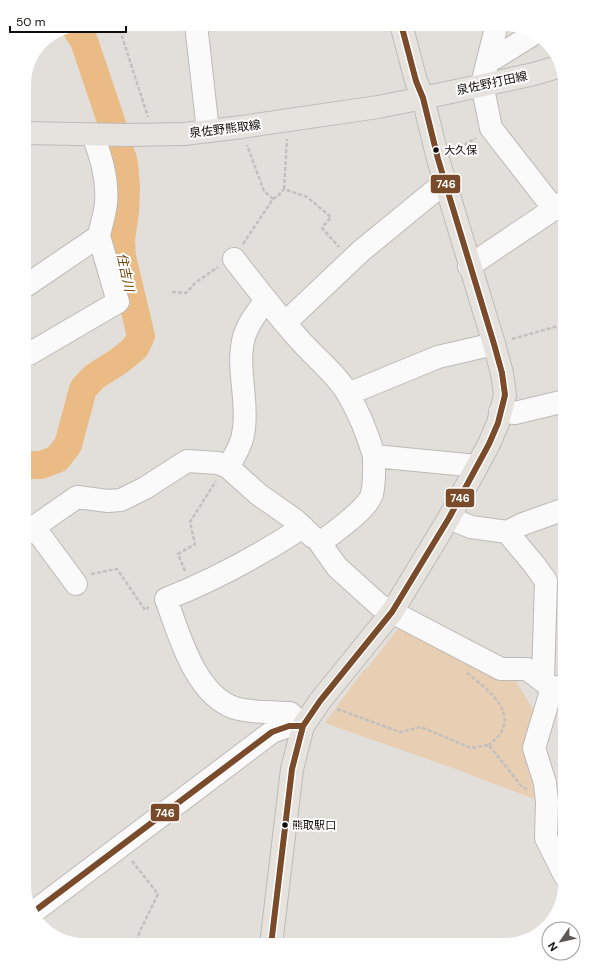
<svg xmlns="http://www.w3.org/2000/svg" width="589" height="969" font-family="'DM Sans','Noto Sans JP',sans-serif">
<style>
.green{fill:#e8ceb3}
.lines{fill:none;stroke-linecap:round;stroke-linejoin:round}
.river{stroke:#eabb85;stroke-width:28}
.minor-casing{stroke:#bcbab7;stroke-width:24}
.major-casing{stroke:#bcbbb9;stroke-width:24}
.path{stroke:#c1c0bf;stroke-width:2.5;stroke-dasharray:4 2;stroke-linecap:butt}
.minor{stroke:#fbfafa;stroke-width:22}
.major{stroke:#e6e2dd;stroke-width:22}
.bus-1-casing{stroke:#fff;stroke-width:9}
.bus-1{stroke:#7a4b2a;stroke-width:6}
.bus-dot{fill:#100e0c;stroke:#fff;stroke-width:1.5}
.labels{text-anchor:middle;stroke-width:4;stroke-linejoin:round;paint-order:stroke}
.bus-label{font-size:11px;fill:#100e0c;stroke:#fff;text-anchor:start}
.street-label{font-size:12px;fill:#100e0c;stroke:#fff}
.water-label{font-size:13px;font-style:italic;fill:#704507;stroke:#fff}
.line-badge{stroke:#fff;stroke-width:1.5}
.badge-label{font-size:11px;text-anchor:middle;font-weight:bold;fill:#fff}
</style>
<rect width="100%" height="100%" fill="#e2dfdb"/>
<path class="green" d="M 410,625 L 511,673 L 540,721 L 545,803 L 458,770 L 325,723 L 363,671 L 369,666 L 397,630 Z"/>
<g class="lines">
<path class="river" d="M 24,465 L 41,465 L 57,459 L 68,445 L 83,389 L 94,377 L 119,361 L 135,348 L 141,336 L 122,257 L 121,240 L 125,212 L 126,187 L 124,163 L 109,115 L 84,41 L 75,27"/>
<g class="minor-casing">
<path id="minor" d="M 196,24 L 208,131
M 497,24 L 482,84 L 491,128 L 554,209 L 565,201
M 489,59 L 495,58 L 535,33
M 234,259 C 254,285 275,312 297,337 C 313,356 336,373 348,394 C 359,413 368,435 374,456 L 477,466
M 469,266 L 554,209
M 24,287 L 99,236 C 101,225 105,214 106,203 C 108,179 101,157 93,135
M 285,323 L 361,251 L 444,183
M 29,354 L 118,302 L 99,236
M 348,394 L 438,357 L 494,344
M 500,412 L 515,413 L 565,401
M 374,456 C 374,469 375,481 372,494 C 367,510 334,532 320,543 L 337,567 L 379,605 L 392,612 L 501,669 L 527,669 L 552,688 L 565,686
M 228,467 L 258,494 L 295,520 L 313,537
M 449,518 L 471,527 L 507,532 L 523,524 L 565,509
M 34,527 L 77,497 L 108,501 L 121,500 L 145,488 L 187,461 L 218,463 L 228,467 C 235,455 243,443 244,428 C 248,398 236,366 244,337 C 248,323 258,311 266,300
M 507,532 L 533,563 L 546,581 L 543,680
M 24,535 L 34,527 L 76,584
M 552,688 L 534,748 L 545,783 L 547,802 L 546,838 L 565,876
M 303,726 L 290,713 C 272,712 252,713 235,708 C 195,695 179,634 166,599 C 214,580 260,555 303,527
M 32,913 L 272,732 L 289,726 L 303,726"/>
</g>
<g class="major-casing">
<path id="major" d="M 24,133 L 127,135 L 184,134 L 242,127 L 378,107 L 423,98 L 534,74 L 561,66
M 271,945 L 292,769 L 303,726 L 320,701 L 392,612 L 449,518 L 489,444 L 498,423 L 505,395 L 502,373 L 494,344 L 438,159 L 423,98 L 416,81 L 401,24"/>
</g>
<path class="path" d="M 118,24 L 148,117
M 454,151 L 476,138
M 284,189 L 287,139
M 273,199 L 278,196 L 284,189 L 307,197 L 331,217 L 322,228 L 339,247
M 243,244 L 273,199 L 264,191 L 247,145
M 172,292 L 186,293 L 195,283 L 218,267
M 512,339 L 565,324
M 185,571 L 178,554 L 195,544 L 190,522 L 216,481
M 91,574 L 117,569 L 145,610 L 149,607
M 467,673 C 491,692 525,717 489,745
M 337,709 L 400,732 L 421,727 L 471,748 L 489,745 L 522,787 L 527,789
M 132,861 L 158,894 L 140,931 L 135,945"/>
<use href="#minor" class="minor"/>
<use href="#major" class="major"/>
<g class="bus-1-casing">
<path id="bus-1" d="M 32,913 L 272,732 L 289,726 L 303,726
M 271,945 L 292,769 L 303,726 L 320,701 L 392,612 L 449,518 L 489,444 L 498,423 L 505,395 L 502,373 L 494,344 L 438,159 L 423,98 L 416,81 L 401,24"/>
</g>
<use href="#bus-1" class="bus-1"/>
</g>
<g class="bus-dot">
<circle cx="436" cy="150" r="3.5"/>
<circle cx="285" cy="825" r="3.5"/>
</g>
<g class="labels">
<g class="bus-label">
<text x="444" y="154">大久保</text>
<text x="292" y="829">熊取駅口</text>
</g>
<g class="street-label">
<text transform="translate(492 83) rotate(-12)" y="4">泉佐野打田線</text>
<text transform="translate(225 129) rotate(-7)" y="4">泉佐野熊取線</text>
</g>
<g class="water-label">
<text transform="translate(126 272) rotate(78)" y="5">住吉川</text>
</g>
</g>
<path d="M0 0H589V969H0ZM84 31H505A53 53 0 0 1 558 84V885A53 53 0 0 1 505 938H84A53 53 0 0 1 31 885V84A53 53 0 0 1 84 31Z" fill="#fff" fill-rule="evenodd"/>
<g class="line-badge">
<rect x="430" y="174" width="31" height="20" rx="4" fill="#7a4b2a"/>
<rect x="445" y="488" width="30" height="20" rx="4" fill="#7a4b2a"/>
<rect x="150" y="803" width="30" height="19" rx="4" fill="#7a4b2a"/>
</g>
<g class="badge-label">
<text x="446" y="188">746</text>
<text x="460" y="502">746</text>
<text x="165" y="817">746</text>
</g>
<g transform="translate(561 941) rotate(236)"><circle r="19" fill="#ffffff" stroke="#9f9f9e"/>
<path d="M0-3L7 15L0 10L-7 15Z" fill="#5a5754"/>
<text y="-6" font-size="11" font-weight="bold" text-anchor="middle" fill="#100e0c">N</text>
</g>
<path d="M10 26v6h116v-6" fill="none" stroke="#100e0c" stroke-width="2"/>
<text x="16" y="26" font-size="12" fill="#100e0c" stroke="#ffffff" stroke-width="3" paint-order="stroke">50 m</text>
</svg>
